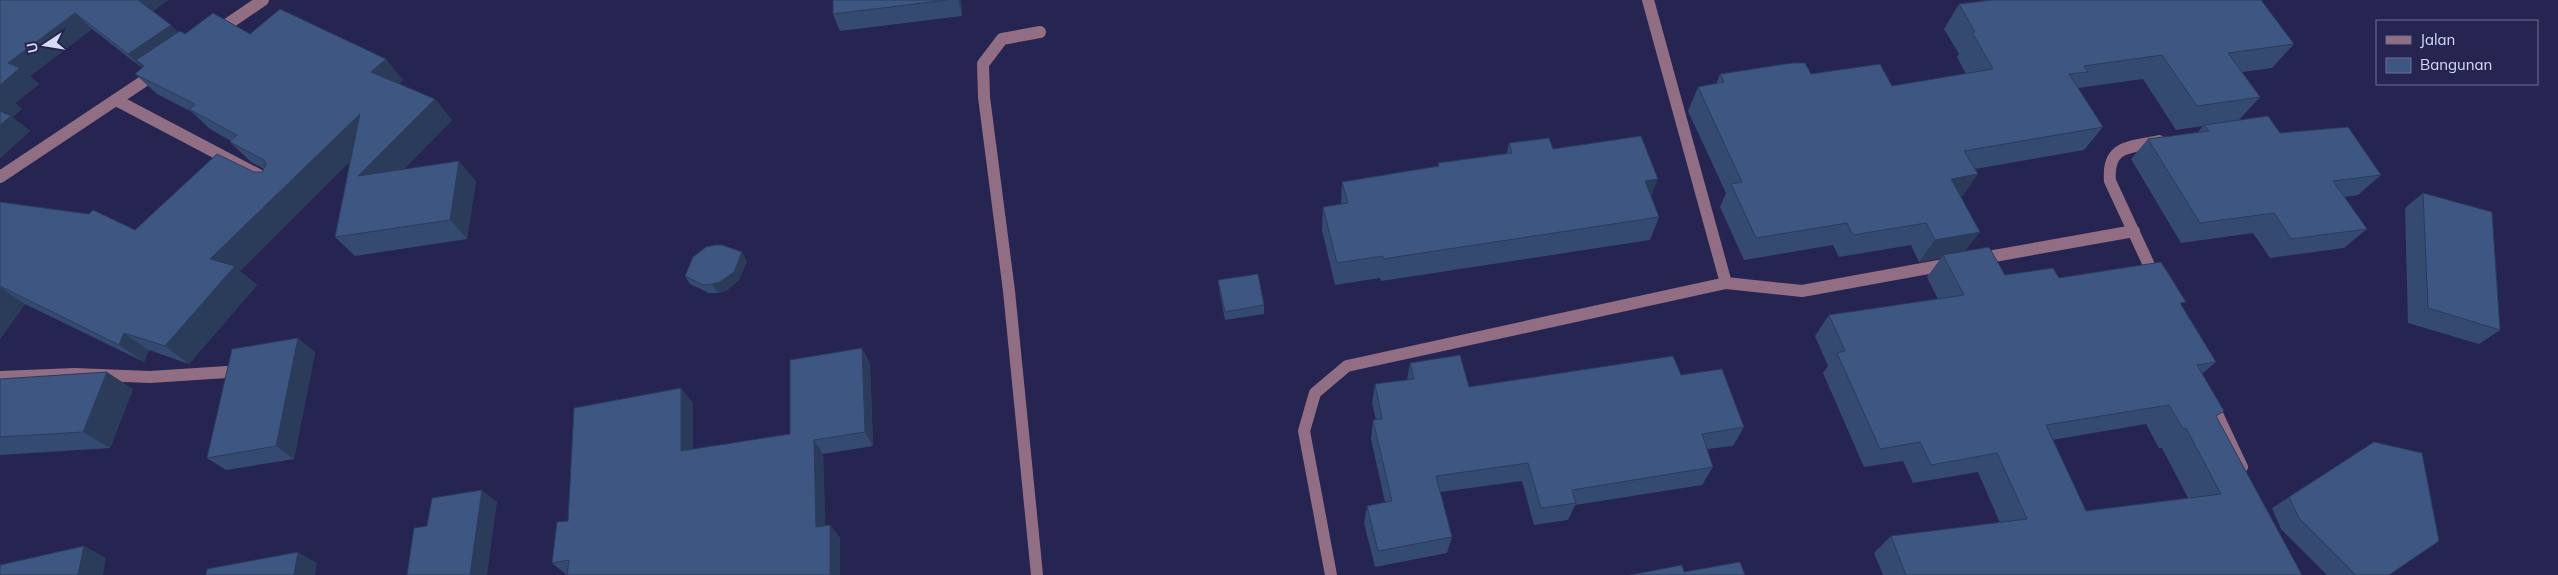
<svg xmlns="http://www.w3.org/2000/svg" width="2558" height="575" font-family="Mulish,sans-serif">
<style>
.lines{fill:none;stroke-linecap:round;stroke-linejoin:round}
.minor{stroke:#916e83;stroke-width:12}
.wall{fill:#344a70;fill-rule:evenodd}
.shaded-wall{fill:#2b3c5b}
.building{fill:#3d5682;stroke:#2b3c5b;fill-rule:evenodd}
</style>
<rect width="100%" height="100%" fill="#262552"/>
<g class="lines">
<path class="minor" d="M 1648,0 L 1726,283
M 216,32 L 263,0
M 116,100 L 268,180
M 0,177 L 156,73
M 1977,259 L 2134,231
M 2155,278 L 2110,181 C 2107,144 2130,148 2159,141
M 0,377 L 75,374 L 150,377 L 227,372
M 2211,401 L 2242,467
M 1037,575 L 1009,291 L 984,97 L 983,64 L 1002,39 L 1040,32
M 1331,575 L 1304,431 L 1315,393 L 1347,366 L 1726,283 L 1802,291 L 1950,264"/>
</g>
<path class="wall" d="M 0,0 L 168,0 L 153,11 L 178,32 L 185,34 L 250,34 L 403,80 L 398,84 L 452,120 L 403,170 L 476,181 L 467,239 L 355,256 L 335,237 L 350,161 L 240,271 L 257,285 L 189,364 L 149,350 L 144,362 L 25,304 L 0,339 L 0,202 L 135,230 L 254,172 L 262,172 L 264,169 L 251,162 L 230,142 L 231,141 L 210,129 L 192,112 L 157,94 L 135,74 L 142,68 L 92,29 L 30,76 L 39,84 L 15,103 L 22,109 L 12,117 L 30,131 L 0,158 Z
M 833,0 L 961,0 L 962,16 L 840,31 L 833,14 Z
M 1959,4 L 2294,44 L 2272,68 L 2242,72 L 2260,97 L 2239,120 L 2280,133 L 2381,175 L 2358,195 L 2345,197 L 2367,229 L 2344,248 L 2270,258 L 2253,233 L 2181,243 L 2131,159 L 2148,139 L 2197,133 L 2203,126 L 2176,130 L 2143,79 L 2078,88 L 2103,127 L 2084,150 L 1975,169 L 1961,197 L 1965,251 L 2005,275 L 2059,278 L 2182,306 L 2216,362 L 2202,374 L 2216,417 L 2302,575 L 1883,575 L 1874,553 L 1891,536 L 2000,523 L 1978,472 L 1913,483 L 1903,461 L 1864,467 L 1823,373 L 1828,366 L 1815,336 L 1829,315 L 1938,299 L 1927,277 L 1941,258 L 1919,262 L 1911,245 L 1839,257 L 1833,245 L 1744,260 L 1720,207 L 1726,193 L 1688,111 L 1698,87 L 1716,84 L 1720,74 L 1811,74 L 1892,86 L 1966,74 L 1957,57 L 1959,54 L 1944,29 ZM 2146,424 L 2159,448 L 2162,448 L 2188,498 L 2086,511 L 2052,440 Z
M 1509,143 L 1553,149 L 1651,197 L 1659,217 L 1650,240 L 1381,281 L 1380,278 L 1335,285 L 1322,230 L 1323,207 L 1341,205 L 1342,182 L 1438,166 L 1438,163 L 1507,153 Z
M 2423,193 L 2500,330 L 2479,344 L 2408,323 L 2405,208 Z
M 747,261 L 739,280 L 726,291 L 718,293 L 709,293 L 690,284 L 685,276 Z
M 1218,280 L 1264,305 L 1264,314 L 1225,320 L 1219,288 Z
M 862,348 L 870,364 L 873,446 L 823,454 L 825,526 L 830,525 L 840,538 L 567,575 L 552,563 L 568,521 L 693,403 L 693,449 L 790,434 Z
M 315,352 L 294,459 L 226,470 L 207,458 Z
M 1410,363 L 1469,387 L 1681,375 L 1744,427 L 1733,446 L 1707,449 L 1713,467 L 1702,485 L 1575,505 L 1568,520 L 1534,525 L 1522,481 L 1440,492 L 1452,537 L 1447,553 L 1375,567 L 1364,523 L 1367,506 L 1385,502 L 1371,439 L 1373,420 L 1376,420 L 1372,403 L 1375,384 L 1407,380 Z
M 0,379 L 133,389 L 110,448 L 0,455 Z
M 2374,442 L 2389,575 L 2327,575 L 2281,529 L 2272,508 Z"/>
<path class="shaded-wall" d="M 137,0 L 168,0 L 150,13 Z
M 958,0 L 961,0 L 962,16 Z
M 75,13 L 92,29 L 30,76 L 39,84 L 15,103 L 22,109 L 12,117 L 30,131 L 0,158 L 0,85 L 8,63 Z
M 171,25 L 187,41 L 136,60 L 146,69 L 144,70 L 128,54 Z
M 386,59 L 403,80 L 388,93 L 371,72 Z
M 435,99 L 452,120 L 377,196 L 358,176 Z
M 360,114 L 378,134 L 240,271 L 257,285 L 189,364 L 165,346 L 210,259 Z
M 459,161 L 476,181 L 467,239 L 450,220 Z
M 1978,174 L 1962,197 L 1935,202 L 1951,179 Z
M 1658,179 L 1649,202 L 1645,181 Z
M 1980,232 L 1963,254 L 1943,255 L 1941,258 L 1919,262 L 1935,240 Z
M 742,252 L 747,261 L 739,280 L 726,291 L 718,293 L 712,284 Z
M 0,287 L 25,304 L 0,339 Z
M 124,333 L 149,350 L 144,362 L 119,345 Z
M 298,338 L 315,352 L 294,459 L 276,446 Z
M 862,348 L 870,364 L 873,446 L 865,432 Z
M 107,372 L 133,389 L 110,448 L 83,432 Z
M 681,388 L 693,403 L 693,465 L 681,451 Z
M 814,440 L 823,454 L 826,540 L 816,527 Z
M 482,490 L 497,502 L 487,575 L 470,575 Z
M 830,525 L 840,538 L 840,575 L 830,575 Z
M 84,546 L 106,558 L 103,575 L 78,575 Z
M 298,552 L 317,563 L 315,575 L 294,575 Z"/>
<path class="building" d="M 0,0 L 138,0 L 171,25 L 128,54 L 75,13 L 8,63 L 20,68 L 0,85 Z
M 833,0 L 947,0 L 833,14 Z
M 1992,0 L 2261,0 L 2294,44 L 2228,53 L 2260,97 L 2197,106 L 2162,55 L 2084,66 L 2088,72 L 2069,74 L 2103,127 L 1964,151 L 1978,174 L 1951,179 L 1980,232 L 1935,240 L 1926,223 L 1853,235 L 1847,223 L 1756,238 L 1731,184 L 1742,182 L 1698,87 L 1724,82 L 1720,74 L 1792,63 L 1805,63 L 1811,74 L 1880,64 L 1892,86 L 1993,69 L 1972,32 L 1975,32 L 1959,4 Z
M 280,9 L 386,59 L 371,72 L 435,99 L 358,176 L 459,161 L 450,220 L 335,237 L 360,114 L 210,259 L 235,266 L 165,346 L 124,333 L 119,345 L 0,286 L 0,202 L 89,214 L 93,210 L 135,230 L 217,154 L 254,172 L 262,172 L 266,165 L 264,160 L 230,142 L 237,135 L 189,109 L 195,104 L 135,74 L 144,66 L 136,60 L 180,31 L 185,34 L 213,13 L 250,34 Z
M 0,111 L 11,116 L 0,125 Z
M 2268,116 L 2280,133 L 2348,127 L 2381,175 L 2333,181 L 2367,229 L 2291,239 L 2274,213 L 2200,223 L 2148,139 L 2209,131 L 2204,125 Z
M 1641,136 L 1658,179 L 1645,181 L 1659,217 L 1383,259 L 1383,256 L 1337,263 L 1323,207 L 1348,203 L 1342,182 L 1439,166 L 1438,163 L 1512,153 L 1509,143 L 1549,138 L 1553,149 Z
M 2423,193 L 2492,212 L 2500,330 L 2428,308 Z
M 715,245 L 722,245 L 742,252 L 734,272 L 720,282 L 712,284 L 703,285 L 685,276 L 693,257 L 706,247 Z
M 1989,247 L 2005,275 L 2053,268 L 2059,278 L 2161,262 L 2186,302 L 2180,303 L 2216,362 L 2197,365 L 2224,411 L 2216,416 L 2302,575 L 1906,575 L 1891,536 L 2027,519 L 1997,453 L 1931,465 L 1920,442 L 1880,449 L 1837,353 L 1845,351 L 1829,315 L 1964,295 L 1943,255 ZM 2169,405 L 2183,429 L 2186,428 L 2221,494 L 2086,511 L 2046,425 Z
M 1258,274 L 1264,305 L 1225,312 L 1218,280 Z
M 298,338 L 276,446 L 207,458 L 232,349 Z
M 862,348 L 865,432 L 814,440 L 816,527 L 830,525 L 830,575 L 567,575 L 569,560 L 552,563 L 557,522 L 568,521 L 574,408 L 681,388 L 681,451 L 790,434 L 790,360 Z
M 1460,355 L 1469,387 L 1673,356 L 1681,375 L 1722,369 L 1744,427 L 1702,434 L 1713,467 L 1572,490 L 1576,503 L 1541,508 L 1528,463 L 1436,476 L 1452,537 L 1378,551 L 1367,506 L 1392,501 L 1373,420 L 1382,419 L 1375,384 L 1414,379 L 1410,363 Z
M 107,372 L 83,432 L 0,437 L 0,379 Z
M 2374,442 L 2422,453 L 2439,541 L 2389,575 L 2356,575 L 2299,518 L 2289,497 Z
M 482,490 L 470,575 L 407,575 L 414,528 L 427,526 L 432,498 Z
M 84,546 L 78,575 L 0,575 L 0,565 Z
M 298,552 L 294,575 L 206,575 L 207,569 Z
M 1740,562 L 1745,575 L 1630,575 L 1682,565 L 1684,572 Z"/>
<rect x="2376" y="20" width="162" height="65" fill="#262552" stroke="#6d6e94"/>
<rect x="2386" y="36" width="25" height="8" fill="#916e83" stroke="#6d6e94"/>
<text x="2420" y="45" font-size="15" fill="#d8dbf8">Jalan</text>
<rect x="2386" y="58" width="25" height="15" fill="#3d5682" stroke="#6d6e94"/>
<text x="2420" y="70" font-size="15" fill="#d8dbf8">Bangunan</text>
<g transform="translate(45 45) rotate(258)" stroke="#262552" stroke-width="4" paint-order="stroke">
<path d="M0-4L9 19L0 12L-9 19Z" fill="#d8dbf8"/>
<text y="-8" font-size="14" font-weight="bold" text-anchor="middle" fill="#d8dbf8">U</text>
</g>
</svg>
